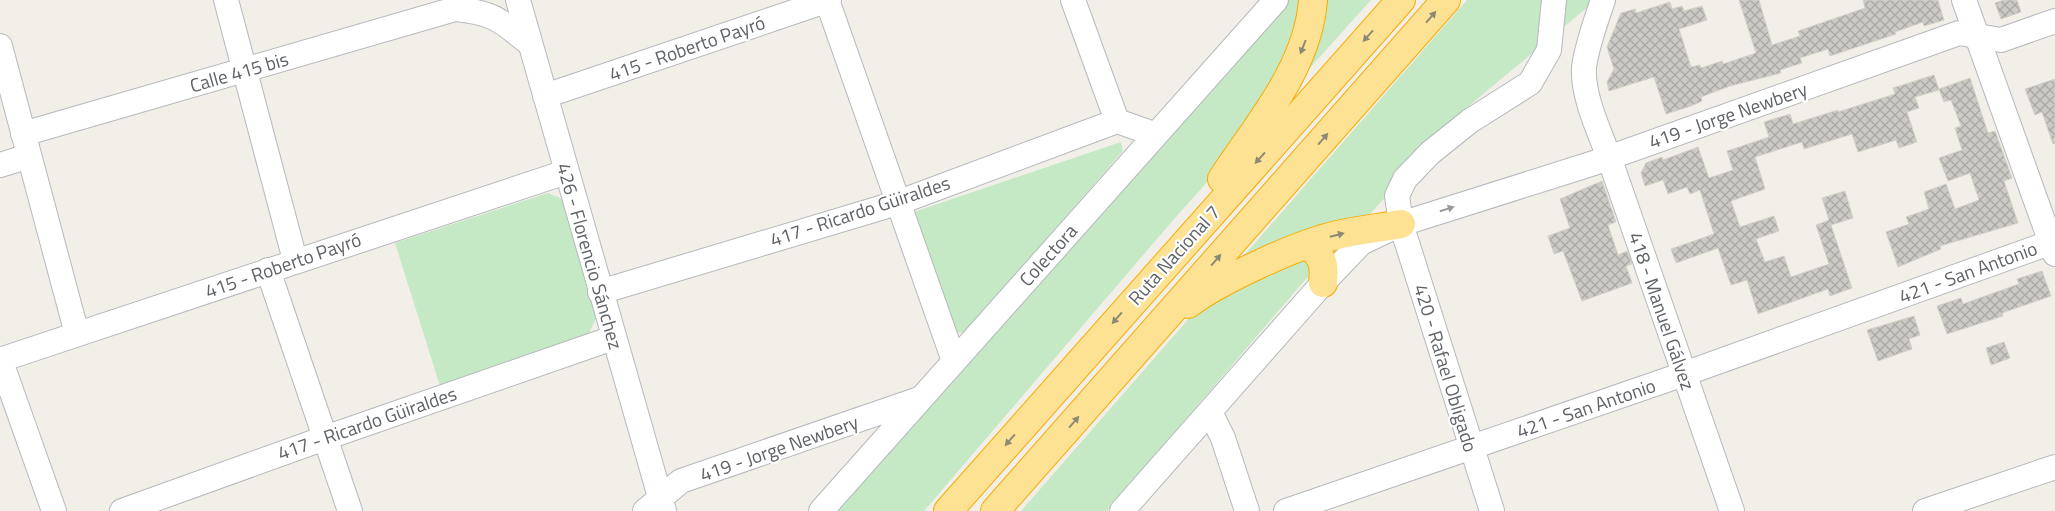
<svg xmlns="http://www.w3.org/2000/svg" width="2055" height="511" font-family="'Titillium Web',sans-serif">
<style>
.grass{fill:#c5e8c5}
.building{fill:url(#building-cross-hatch);stroke:#d6d1c6}
.lines{fill:none;stroke-linecap:round;stroke-linejoin:round}
.minor-casing{stroke:#b5b8bc;stroke-width:26}
.highway-casing{stroke:#f9ab00;stroke-width:30}
.minor{stroke:#fff;stroke-width:24}
.highway{stroke:#fde293;stroke-width:28}
.oneway{fill:#8e8975}
.oneway2{fill:#979a9d}
.labels{text-anchor:middle;stroke-width:4.5;stroke-linejoin:round;paint-order:stroke}
.street-label{font-size:19px;fill:#5f6368;stroke:#fff}
</style>
<defs>
<pattern id="building-cross-hatch" width="8" height="8" patternUnits="userSpaceOnUse" patternTransform="scale(1.25)"><rect width="8" height="8" fill="#cccac5"/><path d="M0 0l8 8M0 8l8-8" fill="none" stroke="#a9a8a4"/></pattern>
</defs>
<rect width="100%" height="100%" fill="#f1efe8"/>
<path class="grass" d="M 1273,0 L 1371,0 L 1174,219 L 924,511 L 823,511 Z
M 1467,0 L 1593,0 L 1589,6 L 1423,144 L 1392,190 L 1321,267 L 1305,280 L 1107,511 L 1021,511 Z
M 1121,142 L 1123,151 L 964,333 L 955,332 L 911,213 Z
M 548,193 L 562,199 L 596,318 L 586,340 L 441,389 L 395,243 Z"/>
<path class="building" d="M 1739,0 L 1759,0 L 1772,45 L 1800,36 L 1798,31 L 1865,8 L 1863,0 L 1938,0 L 1944,20 L 1924,26 L 1923,22 L 1895,32 L 1896,34 L 1830,56 L 1828,49 L 1800,58 L 1802,63 L 1780,70 L 1781,73 L 1730,86 L 1701,97 L 1702,101 L 1691,106 L 1666,114 L 1654,77 L 1609,91 L 1607,82 L 1614,69 L 1607,47 L 1621,13 L 1635,9 L 1636,13 L 1670,2 L 1672,9 L 1682,6 L 1684,11 L 1702,6 L 1707,20 L 1679,29 L 1691,67 L 1700,65 L 1701,68 L 1722,61 L 1723,64 L 1756,53 Z
M 2004,0 L 2017,0 L 2021,12 L 2001,19 L 1995,3 Z
M 1934,75 L 1939,90 L 1915,97 L 1919,108 L 1907,112 L 1917,142 L 1899,148 L 1896,140 L 1858,152 L 1852,134 L 1804,149 L 1802,142 L 1755,157 L 1765,189 L 1731,201 L 1740,227 L 1774,216 L 1779,231 L 1756,239 L 1765,262 L 1784,256 L 1791,277 L 1829,264 L 1816,225 L 1829,220 L 1822,198 L 1845,191 L 1853,218 L 1831,225 L 1852,288 L 1830,296 L 1828,289 L 1758,314 L 1747,280 L 1731,285 L 1718,248 L 1676,263 L 1671,249 L 1714,234 L 1700,190 L 1690,194 L 1687,187 L 1668,194 L 1663,180 L 1645,186 L 1641,173 L 1646,163 L 1662,157 L 1663,160 L 1698,147 L 1709,178 L 1733,170 L 1727,151 L 1769,137 L 1764,122 L 1790,114 L 1793,124 L 1838,110 L 1838,112 L 1895,94 L 1893,88 Z
M 1970,78 L 1988,133 L 1995,131 L 2012,178 L 2004,181 L 2018,223 L 1940,246 L 1941,249 L 1898,267 L 1886,232 L 1909,224 L 1906,217 L 1929,209 L 1924,192 L 1946,184 L 1955,209 L 1979,200 L 1970,173 L 1948,181 L 1939,158 L 1962,150 L 1955,128 L 1961,126 L 1951,100 L 1944,102 L 1939,89 Z
M 2055,79 L 2055,143 L 2053,144 L 2042,112 L 2035,115 L 2025,89 Z
M 1602,181 L 1616,222 L 1608,225 L 1618,255 L 1627,251 L 1632,264 L 1626,266 L 1632,283 L 1582,301 L 1563,251 L 1554,254 L 1548,236 L 1570,228 L 1560,199 Z
M 2042,271 L 2051,296 L 2002,313 L 2003,316 L 1947,334 L 1937,306 L 1961,298 L 1963,304 L 2019,284 L 2017,279 Z
M 1914,316 L 1920,335 L 1909,339 L 1912,349 L 1878,361 L 1867,330 Z
M 2004,342 L 2010,358 L 1991,365 L 1986,348 Z"/>
<g class="lines">
<g class="minor-casing">
<path id="minor" d="M 226,0 L 295,260
M 518,0 L 664,511
M 827,0 L 954,361
M 1073,0 L 1117,121 L 1154,134
M 1603,0 C 1596,21 1587,45 1584,67 C 1582,95 1599,131 1609,157 L 1732,511
M 1964,0 L 2055,254
M 0,46 L 77,334
M 545,96 L 829,0
M 23,134 L 455,9 C 493,12 502,21 530,44
M 0,165 L 29,156
M 268,270 L 350,511
M 600,292 L 897,203 L 1117,121
M 0,359 L 54,511
M 0,360 L 566,172
M 1210,412 L 1223,438 L 1247,511
M 122,511 L 325,438 L 613,338
M 645,511 L 681,481 L 919,399
M 821,511 L 1276,0
M 1122,511 L 1323,283 L 1361,243 L 1401,224 L 1594,163 L 1959,33 L 2001,40 L 2055,21
M 1286,511 L 1684,374 L 2055,241
M 1492,511 L 1401,224 L 1397,196 L 1405,179 L 1430,153 L 1470,121 L 1530,83 L 1549,50 L 1554,0
M 1925,511 L 2055,467"/>
</g>
<g class="highway-casing">
<path id="highway" d="M 1222,179 C 1258,124 1308,68 1313,0
M 1308,246 C 1323,255 1325,265 1323,283
M 1188,304 C 1220,280 1298,244 1337,235 C 1358,230 1380,228 1401,224
M 948,511 L 1401,0
M 995,511 L 1446,0"/>
</g>
<use href="#minor" class="minor"/>
<use href="#highway" class="highway"/>
</g>
<defs><path id="oneway-solid" d="M-6-.8H1V-3.2L6.5 0L1 3.2V.8H-6Z" transform="scale(1.25)"/></defs>
<g class="oneway">
<use href="#oneway-solid" transform="translate(1431 17) rotate(-49)"/>
<use href="#oneway-solid" transform="translate(1368 36) rotate(132)"/>
<use href="#oneway-solid" transform="translate(1303 47) rotate(111)"/>
<use href="#oneway-solid" transform="translate(1323 139) rotate(-49)"/>
<use href="#oneway-solid" transform="translate(1260 158) rotate(132)"/>
<use href="#oneway-solid" transform="translate(1337 235) rotate(-14)"/>
<use href="#oneway-solid" transform="translate(1216 260) rotate(-49)"/>
<use href="#oneway-solid" transform="translate(1117 318) rotate(131)"/>
<use href="#oneway-solid" transform="translate(1074 422) rotate(-49)"/>
<use href="#oneway-solid" transform="translate(1010 440) rotate(131)"/>
</g>
<use class="oneway2" href="#oneway-solid" transform="translate(1447 209) rotate(-18)"/>
<g class="labels">
<g class="street-label">
<text transform="translate(687 48) rotate(-19)" y="7">415 - Roberto Payró</text>
<text transform="translate(239 72) rotate(-16)" y="7">Calle 415 bis</text>
<text transform="translate(1728 115) rotate(-19)" y="7">419 - Jorge Newbery</text>
<text transform="translate(860 211) rotate(-18)" y="7">417 - Ricardo Güiraldes</text>
<text transform="translate(1048 255) rotate(-48)" y="7">Colectora</text>
<text transform="translate(1174 255) rotate(-48)" y="7">Ruta Nacional 7</text>
<text transform="translate(590 256) rotate(74)" y="7">426 - Florencio Sánchez</text>
<text transform="translate(283 265) rotate(-19)" y="7">415 - Roberto Payró</text>
<text transform="translate(1968 272) rotate(-20)" y="7">421 - San Antonio</text>
<text transform="translate(1662 311) rotate(71)" y="7">418 - Manuel Gálvez</text>
<text transform="translate(1446 368) rotate(73)" y="7">420 - Rafael Obligado</text>
<text transform="translate(1586 408) rotate(-19)" y="7">421 - San Antonio</text>
<text transform="translate(367 423) rotate(-19)" y="7">417 - Ricardo Güiraldes</text>
<text transform="translate(779 448) rotate(-19)" y="7">419 - Jorge Newbery</text>
</g>
</g>
</svg>
